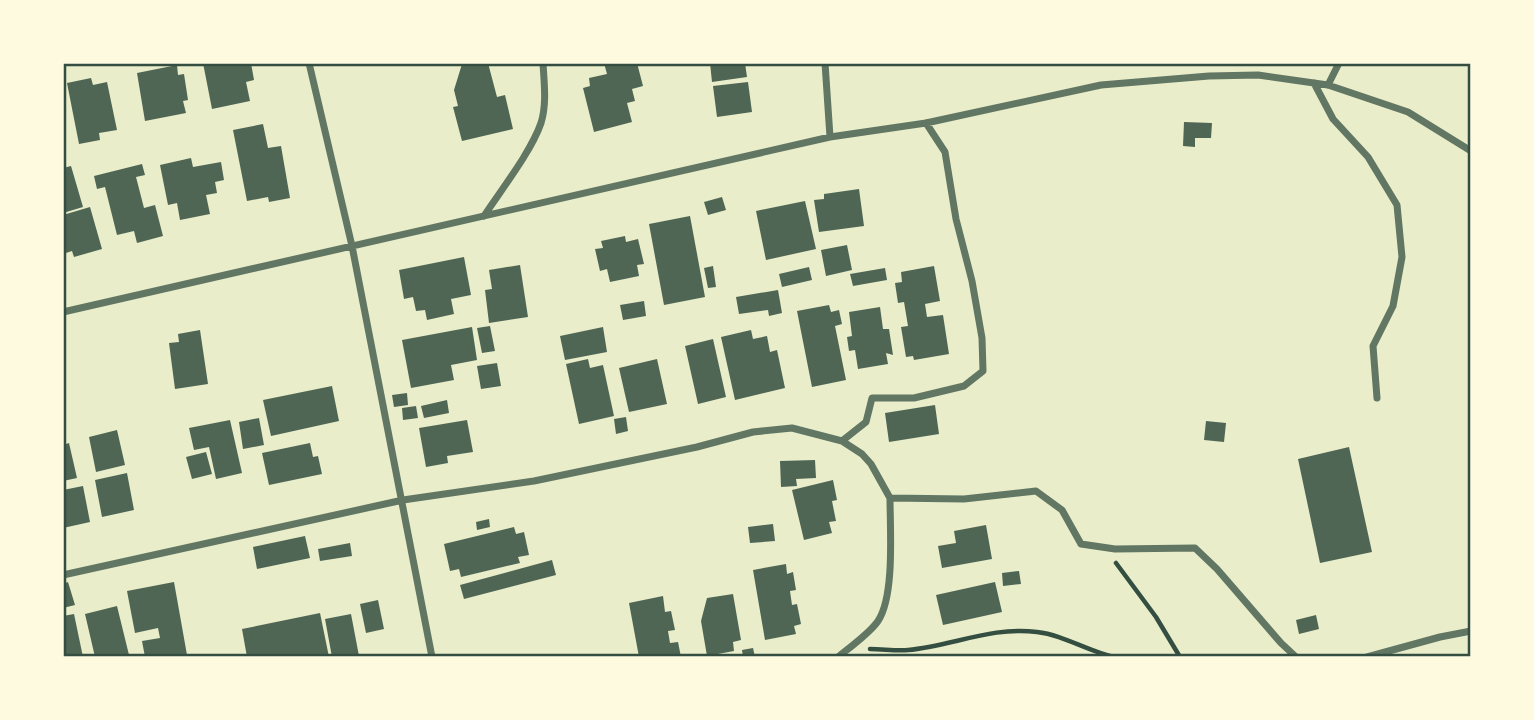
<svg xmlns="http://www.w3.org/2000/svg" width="1534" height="720" font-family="Quicksand,sans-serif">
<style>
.building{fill:#4f6655}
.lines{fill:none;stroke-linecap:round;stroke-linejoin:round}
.path{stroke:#344e41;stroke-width:4.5}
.minor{stroke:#617663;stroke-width:7}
.neatline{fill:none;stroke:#344e41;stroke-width:2.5}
</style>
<rect width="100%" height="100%" fill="#e9edc9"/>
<path class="building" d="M 203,63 L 251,63 L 254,80 L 246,82 L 250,101 L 212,109 Z
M 467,63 L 488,63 L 497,97 L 505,95 L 513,129 L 462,141 L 453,107 L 458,106 L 454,90 L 462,64 Z
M 604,63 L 637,63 L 643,86 L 632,89 L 635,101 L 627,103 L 632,122 L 594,132 L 583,88 L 590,86 L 589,78 L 607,74 Z
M 710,63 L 745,63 L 747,77 L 712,82 Z
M 177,65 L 178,75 L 184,74 L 188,100 L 183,101 L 186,113 L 145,121 L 137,73 Z
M 91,78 L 93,85 L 107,82 L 117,130 L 99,133 L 100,140 L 79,144 L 67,83 Z
M 748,82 L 752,112 L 717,117 L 713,86 Z
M 1184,122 L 1212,123 L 1211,138 L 1195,138 L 1195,147 L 1183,146 Z
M 263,124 L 268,148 L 281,146 L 290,198 L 269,202 L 268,197 L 247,201 L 233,130 Z
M 191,158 L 193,167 L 221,162 L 224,180 L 215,182 L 217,193 L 206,195 L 210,214 L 180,220 L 177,203 L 168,205 L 160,165 Z
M 142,164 L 145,175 L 136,177 L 144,208 L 155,205 L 163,236 L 137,243 L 134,231 L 117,235 L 105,187 L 97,189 L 94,176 Z
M 71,166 L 83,207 L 63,213 L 63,168 Z
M 859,189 L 864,226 L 819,232 L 814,200 L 824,199 L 824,194 Z
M 722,197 L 726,210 L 708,215 L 704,202 Z
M 805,201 L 816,249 L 766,260 L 756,211 Z
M 90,207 L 102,249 L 74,257 L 72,251 L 63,254 L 63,215 Z
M 690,216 L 705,297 L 664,305 L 649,224 Z
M 625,236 L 626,242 L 638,239 L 644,264 L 637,265 L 639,276 L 610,282 L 607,269 L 600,271 L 595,249 L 603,248 L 601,241 Z
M 847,245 L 852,270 L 826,276 L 821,250 Z
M 464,257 L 471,295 L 451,299 L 454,314 L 427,320 L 425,310 L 416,311 L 413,297 L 404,299 L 399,270 Z
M 520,265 L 528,317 L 489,323 L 485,290 L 492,289 L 489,270 Z
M 713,266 L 716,287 L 708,288 L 704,268 Z
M 934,266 L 940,301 L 925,304 L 927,317 L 943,315 L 949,354 L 914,360 L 913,356 L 906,357 L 901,327 L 908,326 L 904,302 L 898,303 L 895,283 L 902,282 L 901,272 Z
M 809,267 L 812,280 L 782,287 L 779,274 Z
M 885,268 L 887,280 L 853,286 L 850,274 Z
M 778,290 L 782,313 L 769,316 L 768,310 L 739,314 L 736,297 Z
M 644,301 L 646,316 L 623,320 L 620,305 Z
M 829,305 L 831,312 L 839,310 L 842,324 L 835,326 L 846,380 L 812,387 L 797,311 Z
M 880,307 L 883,329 L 889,329 L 893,355 L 886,353 L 888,364 L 858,369 L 855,350 L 849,351 L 847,337 L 852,336 L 849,312 Z
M 490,326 L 495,351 L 482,353 L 477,328 Z
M 472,327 L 477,360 L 451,365 L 454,380 L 411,388 L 402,340 Z
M 603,327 L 607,352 L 565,360 L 560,336 Z
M 200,330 L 208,384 L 175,389 L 169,343 L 179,342 L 178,334 Z
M 751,330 L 753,339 L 767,336 L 770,352 L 777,350 L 785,388 L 735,400 L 721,337 Z
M 713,339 L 726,397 L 698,404 L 685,346 Z
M 588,359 L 590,368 L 603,365 L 614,416 L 579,424 L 566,364 Z
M 657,359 L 667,404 L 629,412 L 619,368 Z
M 497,363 L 501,386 L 481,389 L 477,366 Z
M 332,386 L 339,421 L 271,436 L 263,400 Z
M 407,393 L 408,405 L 394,407 L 392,395 Z
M 447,400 L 449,413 L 424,418 L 421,406 Z
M 935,405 L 939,434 L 889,442 L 885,413 Z
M 416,406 L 418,418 L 403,420 L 402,408 Z
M 626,417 L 628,431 L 616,434 L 614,419 Z
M 259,418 L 264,445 L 243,449 L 239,422 Z
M 230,420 L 242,473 L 216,479 L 209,447 L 194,450 L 189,428 Z
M 467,420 L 473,452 L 447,456 L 448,463 L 426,467 L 419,428 Z
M 1206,421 L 1226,423 L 1224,442 L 1204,440 Z
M 117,430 L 125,465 L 96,472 L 89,437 Z
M 69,443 L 77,478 L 63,481 L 63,445 Z
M 310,443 L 313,457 L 318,456 L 322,474 L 269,485 L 262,453 Z
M 1349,447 L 1372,552 L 1320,563 L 1298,459 Z
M 206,452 L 212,474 L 192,479 L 186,457 Z
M 815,460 L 816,478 L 796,479 L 797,486 L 781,487 L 780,461 Z
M 127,473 L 134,510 L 102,517 L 95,480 Z
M 833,480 L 837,500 L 832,501 L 836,521 L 829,522 L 832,533 L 804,540 L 792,490 Z
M 83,486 L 90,522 L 63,528 L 63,490 Z
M 489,519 L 490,527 L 477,530 L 476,522 Z
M 773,524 L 775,541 L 750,543 L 748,527 Z
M 986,525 L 992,559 L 942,568 L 938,546 L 956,543 L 954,531 Z
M 514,527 L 516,534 L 524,532 L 529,555 L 518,557 L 520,563 L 461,577 L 459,569 L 450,571 L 444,544 Z
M 305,536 L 310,558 L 257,569 L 253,547 Z
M 350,543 L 352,556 L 320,561 L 318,549 Z
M 552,560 L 556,575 L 464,599 L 460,585 Z
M 786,564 L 787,574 L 793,572 L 796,590 L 790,591 L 792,605 L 797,604 L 801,624 L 794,626 L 796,634 L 765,640 L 753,570 Z
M 1019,571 L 1021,584 L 1003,586 L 1002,573 Z
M 68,582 L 75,605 L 63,608 L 63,584 Z
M 174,582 L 187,655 L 145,657 L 142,641 L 160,638 L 158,628 L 135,633 L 127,591 Z
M 995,582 L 1002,612 L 943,625 L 936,595 Z
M 733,594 L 741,640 L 733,642 L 734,651 L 707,656 L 701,621 L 707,598 Z
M 663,596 L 665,612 L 671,611 L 675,630 L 668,631 L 670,643 L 678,642 L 681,657 L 639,657 L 629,603 Z
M 378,600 L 384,629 L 366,633 L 360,604 Z
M 117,606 L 129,655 L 95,657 L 85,614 Z
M 320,613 L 329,657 L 247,657 L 242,629 Z
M 74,614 L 83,657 L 63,657 L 63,616 Z
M 351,614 L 359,656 L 332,657 L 325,619 Z
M 1316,615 L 1319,629 L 1299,634 L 1296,620 Z
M 753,648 L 755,657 L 743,657 L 742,650 Z"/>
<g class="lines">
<path class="path" d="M 1116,563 L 1156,617 L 1180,657
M 870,649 C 883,649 896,651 908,650 C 952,646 992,626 1037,632 C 1064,635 1087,651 1114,657"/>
<path class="minor" d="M 309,63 L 352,246 L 432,657
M 825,63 L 830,137
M 1314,83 L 1333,119 L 1368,157 L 1397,205 L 1402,257 L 1393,306 L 1373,346 L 1377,398
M 1328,85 L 1339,63
M 484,216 C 501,190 531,152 541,123 C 547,104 544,82 543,63
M 63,312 L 830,137 L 926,123 L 1101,85 L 1209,76 L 1258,75 L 1328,85 L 1408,112 L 1471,151
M 842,441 L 866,422 L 872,398 L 914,398 L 964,386 L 983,371 L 982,338 L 972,281 L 956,219 L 945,152 L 926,123
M 63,575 L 403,500 L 534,481 L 697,447 L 753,432 L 792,428 L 842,441 L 862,454 L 871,464 L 890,498 L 964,499 L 1036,491 L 1062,510 L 1081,544 L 1115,549 L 1195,548 L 1217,569 L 1281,643 L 1296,657
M 838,657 C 849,648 870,633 878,621 C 895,596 890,528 890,498
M 1367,657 L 1440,637 L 1471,631"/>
</g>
<rect width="1534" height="720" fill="none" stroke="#fefae0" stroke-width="130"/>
<rect x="65" y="65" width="1404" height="590" class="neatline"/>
</svg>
